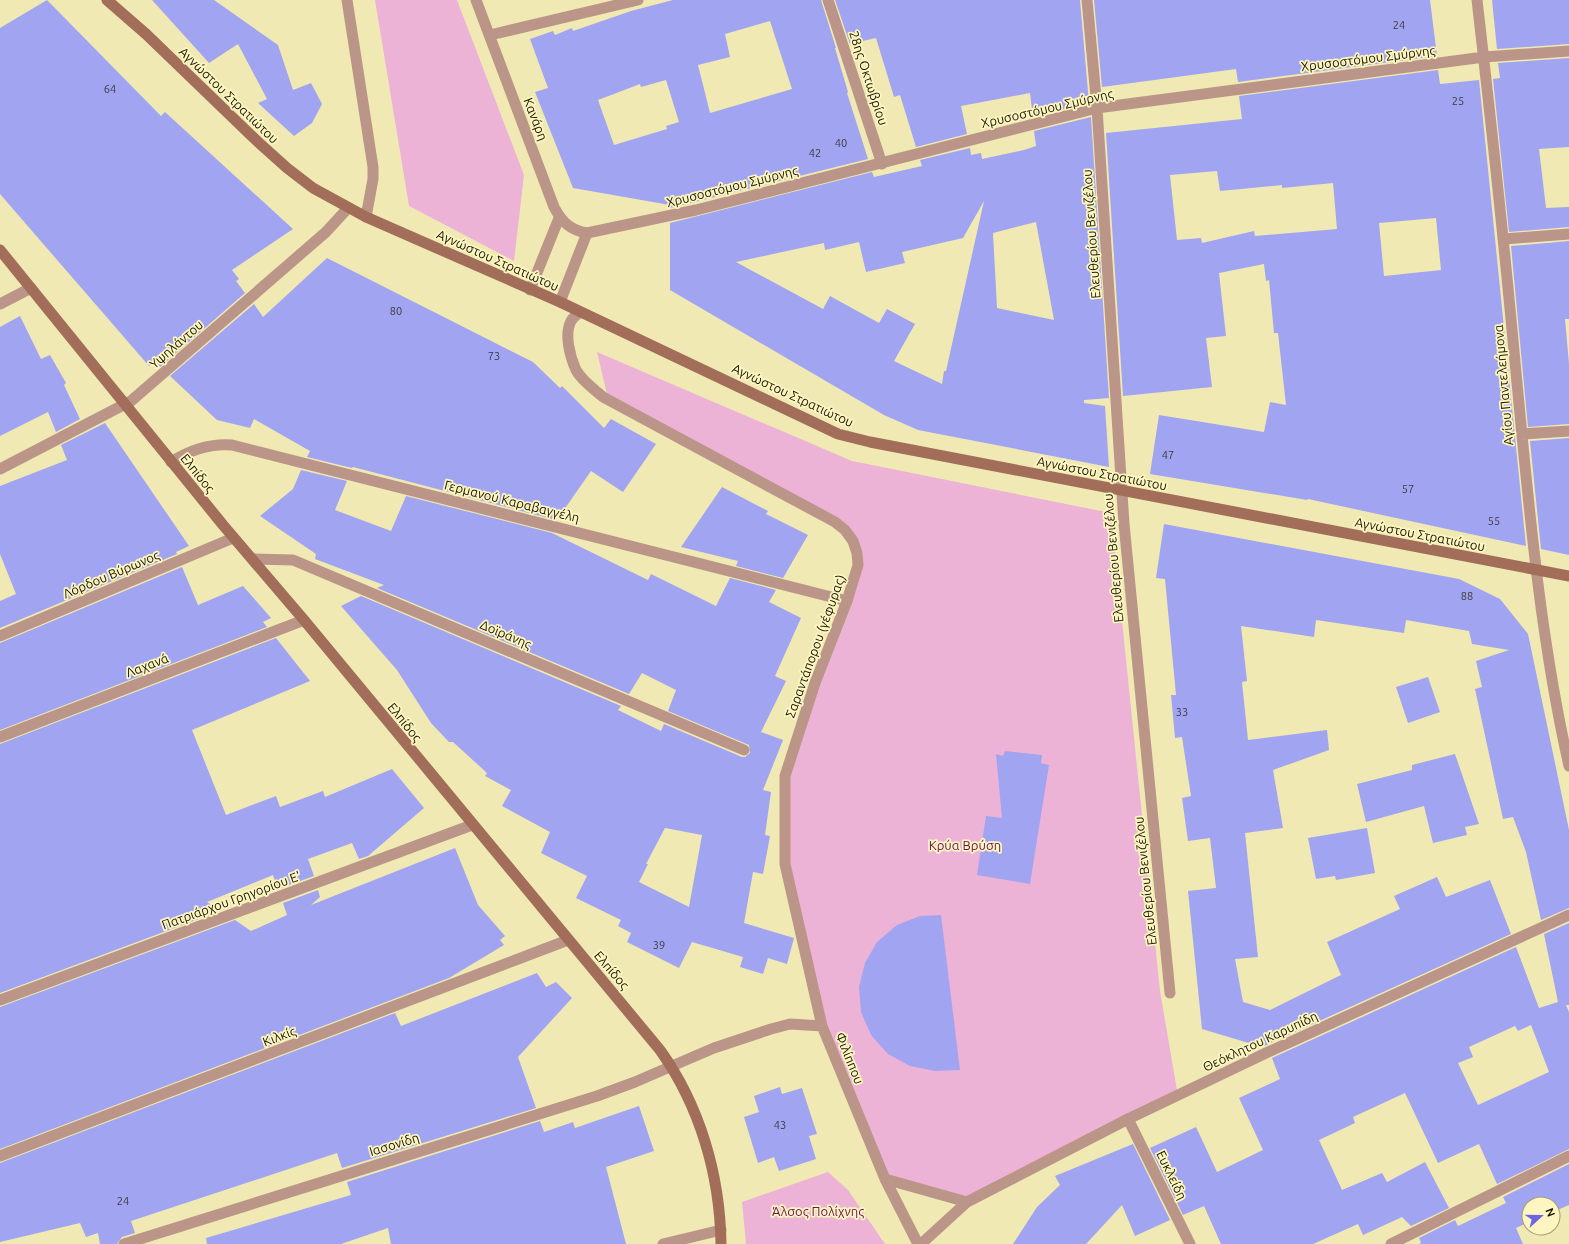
<svg xmlns="http://www.w3.org/2000/svg" width="1569" height="1244" font-family="Ubuntu,sans-serif">
<style>
.green{fill:#edb3d7}
.building{fill:#a1a4f0;fill-rule:evenodd}
.lines{fill:none;stroke-linecap:round;stroke-linejoin:round}
.minor{stroke:#bb9688;stroke-width:11}
.tertiary{stroke:#bb9688;stroke-width:11}
.secondary{stroke:#a26e5a;stroke-width:11}
.labels{text-anchor:middle;stroke-width:3.5;stroke-linejoin:round;paint-order:stroke}
.number-label{font-size:11px;fill:#3c3a3f}
.street-label{font-size:13px;fill:#1a1704;stroke:#fdf6c1}
.park-label{font-size:13px;fill:#6a1252;stroke:#fdf6c1}
</style>
<rect width="100%" height="100%" fill="#f0e9b4"/>
<path class="green" d="M 375,0 L 457,0 L 524,175 L 514,261 L 409,206 Z
M 597,352 L 852,461 L 1111,513 L 1160,991 L 1177,1090 L 967,1202 L 885,1179 L 822,1026 L 785,864 L 785,776 L 857,553 L 835,522 L 609,403 Z
M 828,1172 L 848,1190 L 885,1244 L 746,1244 L 742,1202 Z"/>
<path class="building" d="M 47,0 L 161,116 L 165,112 L 293,229 L 232,270 L 239,279 L 236,281 L 245,293 L 160,367 L 154,361 L 149,366 L 0,194 L 0,28 Z
M 152,0 L 214,0 L 278,45 L 293,90 L 311,83 L 322,104 L 312,123 L 294,136 L 258,103 L 267,99 L 238,44 L 209,63 Z
M 673,0 L 821,0 L 836,48 L 835,48 L 848,92 L 847,93 L 868,159 L 670,208 L 670,205 L 573,188 L 535,92 L 548,88 L 530,39 L 553,31 L 555,35 L 572,28 L 573,31 L 631,11 ZM 770,21 L 792,89 L 710,113 L 698,65 L 730,57 L 725,34 ZM 666,80 L 679,122 L 666,126 L 667,129 L 614,145 L 598,100 L 640,84 L 641,87 Z
M 835,0 L 1080,0 L 1089,103 L 1033,117 L 1030,93 L 961,106 L 967,134 L 916,147 L 900,95 L 894,97 L 876,38 L 850,44 Z
M 1094,0 L 1430,0 L 1437,56 L 1238,82 L 1236,69 L 1102,87 Z
M 1492,0 L 1569,0 L 1569,44 L 1497,49 Z
M 1569,58 L 1569,147 L 1539,149 L 1546,208 L 1569,207 L 1569,227 L 1509,232 L 1493,79 L 1500,78 L 1498,63 Z
M 1438,70 L 1440,84 L 1479,80 L 1526,546 L 1308,499 L 1307,500 L 1150,474 L 1159,415 L 1264,432 L 1270,402 L 1286,405 L 1278,333 L 1274,333 L 1269,280 L 1266,281 L 1264,264 L 1219,273 L 1226,336 L 1206,338 L 1212,387 L 1123,396 L 1106,133 L 1242,119 L 1239,96 ZM 1217,171 L 1220,191 L 1282,185 L 1282,188 L 1333,183 L 1337,229 L 1255,236 L 1254,231 L 1202,243 L 1201,238 L 1177,240 L 1170,175 ZM 1436,218 L 1441,270 L 1384,276 L 1379,223 Z
M 1091,117 L 1109,398 L 1084,400 L 1084,403 L 1105,406 L 1109,467 L 918,430 L 884,415 L 670,290 L 670,223 L 872,172 L 874,177 L 922,166 L 920,160 L 970,148 L 971,155 L 981,153 L 982,159 L 1024,150 L 1036,146 L 1034,131 ZM 984,201 L 946,371 L 944,371 L 942,384 L 894,361 L 915,324 L 887,309 L 879,323 L 830,296 L 823,309 L 736,262 L 824,243 L 825,250 L 859,242 L 866,272 L 905,263 L 902,252 L 963,238 ZM 1036,222 L 1054,320 L 997,308 L 993,233 Z
M 1569,241 L 1569,319 L 1565,319 L 1569,364 L 1569,424 L 1528,427 L 1511,246 Z
M 327,258 L 533,362 L 560,388 L 562,386 L 604,428 L 611,419 L 656,444 L 623,492 L 591,471 L 559,517 L 554,515 L 552,519 L 353,467 L 352,468 L 307,457 L 310,451 L 254,419 L 250,428 L 217,420 L 170,376 L 254,304 L 263,317 Z
M 20,316 L 41,359 L 50,355 L 66,383 L 64,385 L 80,419 L 56,432 L 48,412 L 0,436 L 0,327 Z
M 105,423 L 189,546 L 176,552 L 177,554 L 0,628 L 0,601 L 16,594 L 0,554 L 0,486 L 67,460 L 61,445 Z
M 1569,438 L 1569,555 L 1541,549 L 1530,441 Z
M 301,470 L 347,481 L 335,510 L 391,531 L 406,496 L 552,533 L 648,580 L 651,574 L 716,606 L 730,578 L 776,590 L 769,602 L 801,618 L 775,676 L 786,681 L 761,732 L 783,740 L 763,790 L 771,792 L 765,835 L 770,836 L 763,874 L 753,872 L 744,923 L 794,938 L 787,964 L 768,958 L 763,974 L 740,967 L 743,957 L 692,942 L 679,968 L 627,942 L 631,933 L 618,926 L 621,920 L 576,898 L 587,876 L 541,853 L 550,832 L 502,806 L 511,790 L 485,776 L 487,773 L 453,742 L 449,742 L 431,723 L 397,670 L 341,606 L 361,596 L 621,706 L 618,710 L 661,731 L 664,724 L 742,757 L 745,757 L 750,753 L 749,745 L 668,711 L 676,690 L 642,673 L 629,694 L 377,588 L 384,585 L 315,559 L 316,554 L 260,516 L 293,489 ZM 665,828 L 702,835 L 689,907 L 639,882 L 648,864 L 646,864 Z
M 722,487 L 768,511 L 766,514 L 808,535 L 783,578 L 736,566 L 738,561 L 681,547 Z
M 1164,524 L 1459,579 L 1500,599 L 1528,634 L 1569,830 L 1569,908 L 1541,920 L 1526,852 L 1513,817 L 1503,819 L 1475,689 L 1482,687 L 1476,661 L 1509,650 L 1472,644 L 1469,631 L 1406,620 L 1404,633 L 1316,620 L 1314,637 L 1241,626 L 1247,681 L 1242,682 L 1248,740 L 1327,730 L 1329,750 L 1273,770 L 1283,828 L 1245,833 L 1258,957 L 1235,959 L 1243,1002 L 1270,1010 L 1341,975 L 1327,942 L 1400,909 L 1394,896 L 1437,877 L 1446,897 L 1490,880 L 1511,934 L 1262,1047 L 1202,1029 L 1188,891 L 1216,888 L 1210,838 L 1188,841 L 1182,798 L 1191,796 L 1182,737 L 1175,738 L 1171,695 L 1176,695 L 1165,579 L 1156,578 Z
M 182,567 L 198,605 L 243,586 L 271,618 L 263,622 L 267,627 L 0,730 L 0,643 Z
M 276,638 L 310,681 L 192,730 L 226,815 L 276,796 L 280,807 L 323,791 L 325,797 L 392,769 L 424,808 L 368,856 L 359,859 L 352,843 L 308,859 L 314,876 L 278,889 L 273,875 L 207,902 L 220,911 L 0,993 L 0,744 Z
M 1428,677 L 1440,712 L 1408,723 L 1396,687 Z
M 1005,751 L 1042,755 L 1041,763 L 1049,765 L 1030,884 L 977,875 L 986,816 L 1002,818 L 996,754 L 1003,756 Z
M 1455,754 L 1479,824 L 1465,827 L 1467,835 L 1433,843 L 1424,806 L 1366,822 L 1357,784 L 1412,770 L 1412,765 Z
M 1367,828 L 1375,873 L 1336,880 L 1335,876 L 1316,879 L 1308,838 Z
M 455,848 L 478,905 L 505,936 L 500,940 L 504,945 L 449,978 L 0,1149 L 0,1007 L 235,920 L 251,931 L 287,915 L 283,903 L 318,890 L 320,897 L 311,905 Z
M 941,915 L 960,1070 L 935,1071 L 910,1066 L 888,1054 L 871,1035 L 861,1012 L 859,987 L 865,963 L 877,942 L 897,925 L 920,916 Z
M 1569,923 L 1569,1005 L 1566,1005 L 1569,1012 L 1569,1149 L 1497,1184 L 1479,1144 L 1438,1163 L 1405,1093 L 1353,1117 L 1355,1123 L 1319,1140 L 1342,1190 L 1382,1173 L 1387,1182 L 1425,1162 L 1449,1208 L 1411,1226 L 1402,1217 L 1363,1235 L 1358,1224 L 1313,1244 L 1221,1244 L 1204,1206 L 1183,1215 L 1150,1148 L 1196,1127 L 1217,1172 L 1263,1150 L 1239,1098 L 1280,1079 L 1272,1058 L 1516,947 L 1539,1008 L 1558,1002 L 1544,934 ZM 1531,1025 L 1549,1072 L 1478,1105 L 1458,1063 L 1473,1057 L 1469,1047 L 1515,1026 L 1518,1031 Z
M 537,973 L 546,987 L 556,982 L 572,998 L 518,1057 L 536,1108 L 342,1168 L 337,1153 L 131,1221 L 135,1233 L 122,1237 L 117,1244 L 100,1244 L 98,1233 L 86,1237 L 80,1223 L 0,1242 L 0,1163 L 395,1013 L 401,1026 Z
M 780,1087 L 782,1094 L 802,1088 L 817,1134 L 809,1136 L 816,1159 L 779,1171 L 774,1157 L 758,1163 L 744,1117 L 759,1112 L 754,1096 Z
M 639,1106 L 654,1151 L 606,1167 L 626,1244 L 391,1244 L 388,1228 L 341,1244 L 207,1244 L 206,1238 L 351,1195 L 347,1182 L 540,1121 L 544,1132 L 573,1122 L 575,1128 Z
M 1133,1144 L 1170,1220 L 1135,1236 L 1122,1205 L 1086,1244 L 1013,1244 L 1037,1207 L 1060,1185 L 1055,1176 Z
M 1569,1164 L 1569,1205 L 1553,1212 L 1553,1204 L 1529,1204 L 1529,1222 L 1516,1228 L 1523,1244 L 1419,1244 L 1421,1243 L 1419,1238 L 1455,1220 L 1458,1226 L 1506,1203 L 1503,1197 Z"/>
<g class="lines">
<path class="minor" d="M 347,0 L 373,167 L 373,179 L 366,217
M 476,0 L 554,207 C 562,222 570,230 587,233 L 696,210 L 1097,108 L 1484,57 L 1569,51
M 828,0 L 882,164
M 1087,0 L 1097,108 L 1124,524 L 1170,993
M 1477,0 C 1491,121 1504,241 1515,362 C 1528,497 1539,633 1569,766
M 490,35 L 638,0
M 1504,239 L 1569,234
M 530,290 L 559,218
M 560,302 L 587,233
M 0,304 L 31,288
M 1522,434 L 1569,431
M 171,462 C 190,450 209,443 232,445 L 847,601
M 0,469 L 131,401 L 326,232 L 348,208
M 253,559 L 293,560 L 744,750
M 0,636 L 233,538
M 0,737 L 304,620
M 0,1000 L 472,825
M 1128,1119 L 1190,1244
M 0,1156 L 568,940
M 124,1244 L 597,1096 L 635,1082 L 672,1066
M 663,1244 L 721,1230
M 1391,1244 L 1569,1156"/>
<path class="tertiary" d="M 580,312 C 577,315 573,317 571,321 C 564,334 570,357 576,370 C 582,381 594,389 603,397 L 835,522 L 845,530 L 853,541 L 857,553 L 858,565 L 847,601 L 815,683 L 785,776 L 785,864 L 822,1026
M 672,1066 L 714,1048 L 771,1029 L 790,1024 L 822,1026 L 885,1179 L 918,1244
M 885,1179 L 967,1202
M 921,1244 L 967,1202 L 1128,1119 L 1266,1053 L 1569,915"/>
<path class="secondary" d="M 107,0 L 146,34 L 257,141 L 287,168 L 313,188 L 366,217 L 560,302 L 838,434 L 870,442 L 1569,576
M 0,250 L 223,525 L 304,620 L 660,1050 C 700,1106 720,1175 721,1244"/>
</g>
<g class="labels">
<g class="number-label">
<text x="1399" y="29">24</text>
<text x="110" y="93">64</text>
<text x="1458" y="105">25</text>
<text x="841" y="147">40</text>
<text x="815" y="157">42</text>
<text x="396" y="315">80</text>
<text x="494" y="360">73</text>
<text x="1168" y="459">47</text>
<text x="1408" y="493">57</text>
<text x="1494" y="525">55</text>
<text x="1467" y="600">88</text>
<text x="1182" y="716">33</text>
<text x="659" y="949">39</text>
<text x="780" y="1129">43</text>
<text x="123" y="1205">24</text>
</g>
<g class="street-label">
<text transform="translate(1368 58) rotate(-7)" y="5">Χρυσοστόμου Σμύρνης</text>
<text transform="translate(869 78) rotate(72)" y="5">28ης Οκτωβρίου</text>
<text transform="translate(229 95) rotate(44)" y="5">Αγνώστου Στρατιώτου</text>
<text transform="translate(1047 108) rotate(-13)" y="5">Χρυσοστόμου Σμύρνης</text>
<text transform="translate(536 119) rotate(69)" y="5">Κανάρη</text>
<text transform="translate(732 186) rotate(-14)" y="5">Χρυσοστόμου Σμύρνης</text>
<text transform="translate(1091 234) rotate(-94)" y="5">Ελευθερίου Βενιζέλου</text>
<text transform="translate(498 260) rotate(24)" y="5">Αγνώστου Στρατιώτου</text>
<text transform="translate(176 344) rotate(-41)" y="5">Υψηλάντου</text>
<text transform="translate(1503 385) rotate(-95)" y="5">Αγίου Παντελεήμονα</text>
<text transform="translate(793 395) rotate(25)" y="5">Αγνώστου Στρατιώτου</text>
<text transform="translate(198 473) rotate(51)" y="5">Ελπίδος</text>
<text transform="translate(1102 473) rotate(11)" y="5">Αγνώστου Στρατιώτου</text>
<text transform="translate(512 501) rotate(14)" y="5">Γερμανού Καραβαγγέλη</text>
<text transform="translate(1420 534) rotate(11)" y="5">Αγνώστου Στρατιώτου</text>
<text transform="translate(1113 558) rotate(-95)" y="5">Ελευθερίου Βενιζέλου</text>
<text transform="translate(111 574) rotate(-23)" y="5">Λόρδου Βύρωνος</text>
<text transform="translate(506 634) rotate(23)" y="5">Δοϊράνης</text>
<text transform="translate(815 646) rotate(-70)" y="5">Σαραντάπορου (γέφυρας)</text>
<text transform="translate(147 665) rotate(-21)" y="5">Λαχανά</text>
<text transform="translate(405 722) rotate(51)" y="5">Ελπίδος</text>
<text transform="translate(1145 881) rotate(-96)" y="5">Ελευθερίου Βενιζέλου</text>
<text transform="translate(231 900) rotate(-20)" y="5">Πατριάρχου Γρηγορίου Ε'</text>
<text transform="translate(612 970) rotate(49)" y="5">Ελπίδος</text>
<text transform="translate(279 1036) rotate(-21)" y="5">Κιλκίς</text>
<text transform="translate(1260 1041) rotate(-25)" y="5">Θεόκλητου Καρυπίδη</text>
<text transform="translate(850 1058) rotate(68)" y="5">Φιλίππου</text>
<text transform="translate(394 1144) rotate(-17)" y="5">Ιασoνίδη</text>
<text transform="translate(1172 1175) rotate(64)" y="5">Ευκλείδη</text>
</g>
<g class="park-label">
<text x="965" y="850">Κρύα Βρύση</text>
<text x="818" y="1216">Άλσος Πολίχνης</text>
</g>
</g>
<g transform="translate(1541 1216) rotate(69)"><circle r="19" fill="#fdf6c1" stroke="#a29d75"/>
<path d="M0-3L7 15L0 10L-7 15Z" fill="#6d66e0"/>
<text y="-6" font-size="11" font-weight="bold" text-anchor="middle" fill="#1a1704">N</text>
</g>
</svg>
